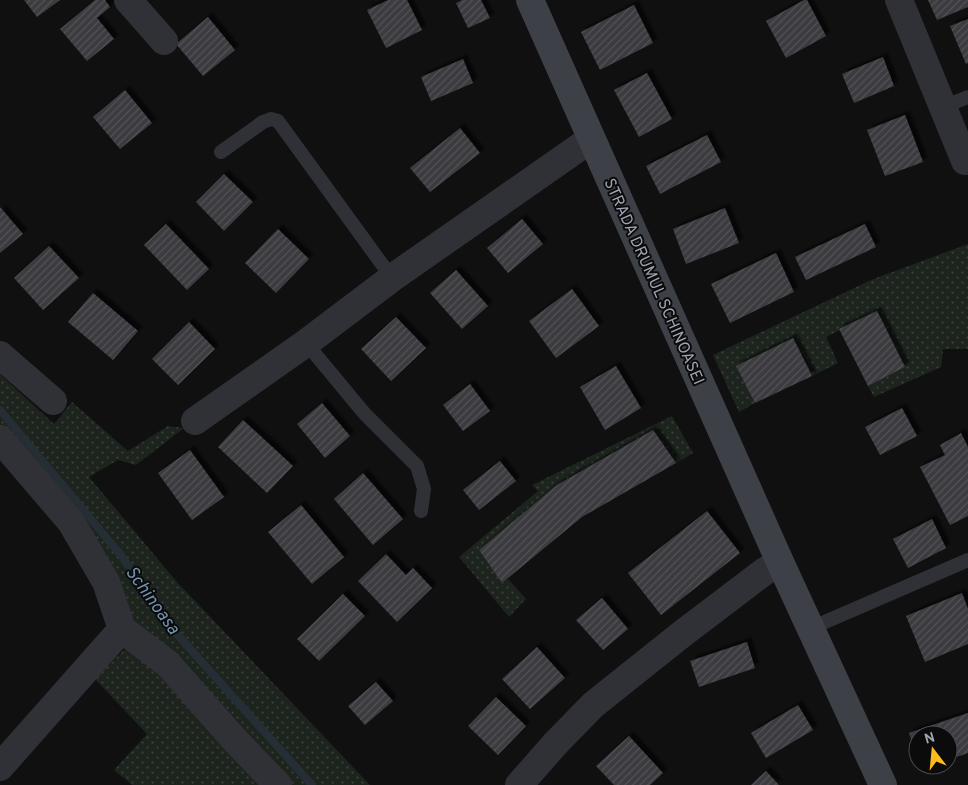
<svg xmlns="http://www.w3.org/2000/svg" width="968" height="785" font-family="Overpass,sans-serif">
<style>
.garden{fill:url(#garden-dots)}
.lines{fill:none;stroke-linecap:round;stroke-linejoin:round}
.stream{stroke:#262e35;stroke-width:8}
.building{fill:url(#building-hatch);filter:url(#shadow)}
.lane{stroke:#303136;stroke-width:14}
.street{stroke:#303136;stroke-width:28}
.secondary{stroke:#3e4047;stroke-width:28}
.labels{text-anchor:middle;stroke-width:4;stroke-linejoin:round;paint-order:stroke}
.street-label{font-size:16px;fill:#a0a5b3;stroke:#0b0b0c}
.water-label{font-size:18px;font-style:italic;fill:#7492b1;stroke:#0b0b0c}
</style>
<defs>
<pattern id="garden-dots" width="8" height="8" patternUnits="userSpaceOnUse" patternTransform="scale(1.25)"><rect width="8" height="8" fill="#1c241d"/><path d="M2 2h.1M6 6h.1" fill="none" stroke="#3a413b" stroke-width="1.8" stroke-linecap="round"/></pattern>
<pattern id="building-hatch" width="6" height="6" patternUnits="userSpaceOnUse" patternTransform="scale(1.25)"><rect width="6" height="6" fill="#3a3a3f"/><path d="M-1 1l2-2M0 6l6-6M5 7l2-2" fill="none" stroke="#535458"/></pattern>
<filter id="shadow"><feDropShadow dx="4.5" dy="-4.5" stdDeviation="1" flood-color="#0009"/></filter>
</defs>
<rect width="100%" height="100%" fill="#101011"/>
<path class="garden" d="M 968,244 L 968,349 L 943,349 L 941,367 L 874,397 L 868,386 L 905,367 L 877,311 L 826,337 L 838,363 L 812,376 L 793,338 L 737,366 L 755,403 L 739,412 L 713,355 L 871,280 Z
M 0,374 L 54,424 L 72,402 L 128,451 L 168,426 L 184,428 L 136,465 L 118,460 L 89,477 L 177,582 L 370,785 L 132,785 L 114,770 L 147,734 L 95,679 L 142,632 L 135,622 L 97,550 L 0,426 Z
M 672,416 L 693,453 L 676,463 L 653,430 L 557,485 L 479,550 L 502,583 L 508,579 L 526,599 L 509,617 L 459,557 L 538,491 L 532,485 Z"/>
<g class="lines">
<path class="stream" d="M 0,410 L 120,554 L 167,623 L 312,785"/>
</g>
<path class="building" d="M 24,0 L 60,0 L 37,17 Z
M 95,0 L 105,0 L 110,7 L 97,18 L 114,39 L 87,61 L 60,29 Z
M 388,0 L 407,0 L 422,30 L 386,48 L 367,10 Z
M 462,0 L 481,0 L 490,18 L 468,28 L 456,3 Z
M 804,0 L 807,0 L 826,36 L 786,58 L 766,21 Z
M 928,0 L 968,0 L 968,7 L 937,20 Z
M 634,5 L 653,43 L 600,70 L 581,32 Z
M 208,17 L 235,50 L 203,76 L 176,44 Z
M 968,19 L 968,63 L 966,64 L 950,26 Z
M 883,57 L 894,86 L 854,103 L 842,74 Z
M 463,59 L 473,83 L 431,101 L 421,77 Z
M 647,73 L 672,119 L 639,137 L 614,90 Z
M 125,90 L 152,123 L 120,149 L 93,117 Z
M 905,115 L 923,162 L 885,176 L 867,130 Z
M 460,128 L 480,153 L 430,192 L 410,168 Z
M 707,135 L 721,162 L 660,194 L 646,166 Z
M 224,174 L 253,202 L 224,231 L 196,202 Z
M 0,207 L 23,234 L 0,253 Z
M 725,208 L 739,243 L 686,264 L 673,229 Z
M 522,219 L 543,244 L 508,273 L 487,248 Z
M 166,224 L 209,269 L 187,290 L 144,245 Z
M 865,224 L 876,247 L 806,280 L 795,257 Z
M 278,229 L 309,259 L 276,293 L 245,263 Z
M 49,246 L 79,278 L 43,310 L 14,278 Z
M 776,253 L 794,292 L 730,323 L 711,284 Z
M 456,270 L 488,306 L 462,329 L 430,293 Z
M 572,289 L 599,326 L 556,358 L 529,321 Z
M 93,293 L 138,331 L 113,360 L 68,322 Z
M 877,311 L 905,367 L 868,386 L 839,329 Z
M 396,317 L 426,348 L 391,381 L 361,349 Z
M 189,322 L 215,349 L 178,385 L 152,359 Z
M 793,338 L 812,376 L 755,403 L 736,366 Z
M 616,366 L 641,408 L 605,430 L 580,387 Z
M 470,384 L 490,411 L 463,431 L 443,405 Z
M 322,403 L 350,436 L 325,458 L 297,424 Z
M 902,408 L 917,436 L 880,455 L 865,427 Z
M 243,420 L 293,466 L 267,493 L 218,447 Z
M 653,430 L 676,463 L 582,517 L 502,583 L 479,550 L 557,485 Z
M 961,433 L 968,447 L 968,516 L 950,525 L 920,467 L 945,455 L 940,445 Z
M 190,450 L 224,497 L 192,520 L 158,473 Z
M 500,461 L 516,481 L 479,510 L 463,490 Z
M 363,473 L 403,519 L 373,545 L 334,499 Z
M 301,505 L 344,557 L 312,584 L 268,532 Z
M 707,511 L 740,553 L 661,615 L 628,573 Z
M 932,519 L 946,548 L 908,568 L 893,539 Z
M 386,554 L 406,575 L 413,568 L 432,588 L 397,622 L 358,581 Z
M 962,593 L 968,609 L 968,644 L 925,662 L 906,616 Z
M 343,594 L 365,616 L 319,661 L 297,639 Z
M 602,598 L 628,629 L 603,650 L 576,620 Z
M 747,642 L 755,668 L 699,687 L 690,661 Z
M 537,647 L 565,678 L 530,709 L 502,679 Z
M 376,682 L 393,701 L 365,725 L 348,706 Z
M 496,697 L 526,726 L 498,755 L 468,726 Z
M 798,705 L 813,730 L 766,758 L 751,733 Z
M 968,713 L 968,753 L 948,760 L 948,735 L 918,735 L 918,760 L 909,733 Z
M 629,736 L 663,773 L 650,785 L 614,785 L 596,766 Z
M 920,765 L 933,765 L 921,769 Z
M 766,771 L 779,785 L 751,785 Z"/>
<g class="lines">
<path class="lane" d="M 943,107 L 968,97
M 221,152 L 263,122 L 271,119 L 278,121 L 392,278
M 306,343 L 364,413 L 417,466 L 424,489 L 421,511
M 811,628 L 968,560"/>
<path class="street" d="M 128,0 L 164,41
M 899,0 L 965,161
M 0,355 L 53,401
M 195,421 L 306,343 L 392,278 L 591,139
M 0,439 L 71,522 L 106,582 L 122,629 L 168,664 L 232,737 L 278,785
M 0,767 L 122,629
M 519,785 L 555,744 L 593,705 L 682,634 L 765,571 L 780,562"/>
<path class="secondary" d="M 530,0 L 780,562 L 883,785"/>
</g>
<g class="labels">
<g class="street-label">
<text transform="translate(655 281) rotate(66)" y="6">STRADA DRUMUL SCHINOASEI</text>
</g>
<g class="water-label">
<text transform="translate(153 600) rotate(54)" y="6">Schinoasa</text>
</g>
</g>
<g transform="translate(933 750) rotate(344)"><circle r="24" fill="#0b0b0c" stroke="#47494f"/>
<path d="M0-4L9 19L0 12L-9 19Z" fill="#fdba1c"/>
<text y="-8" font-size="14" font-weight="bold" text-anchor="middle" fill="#a0a5b3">N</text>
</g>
</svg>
